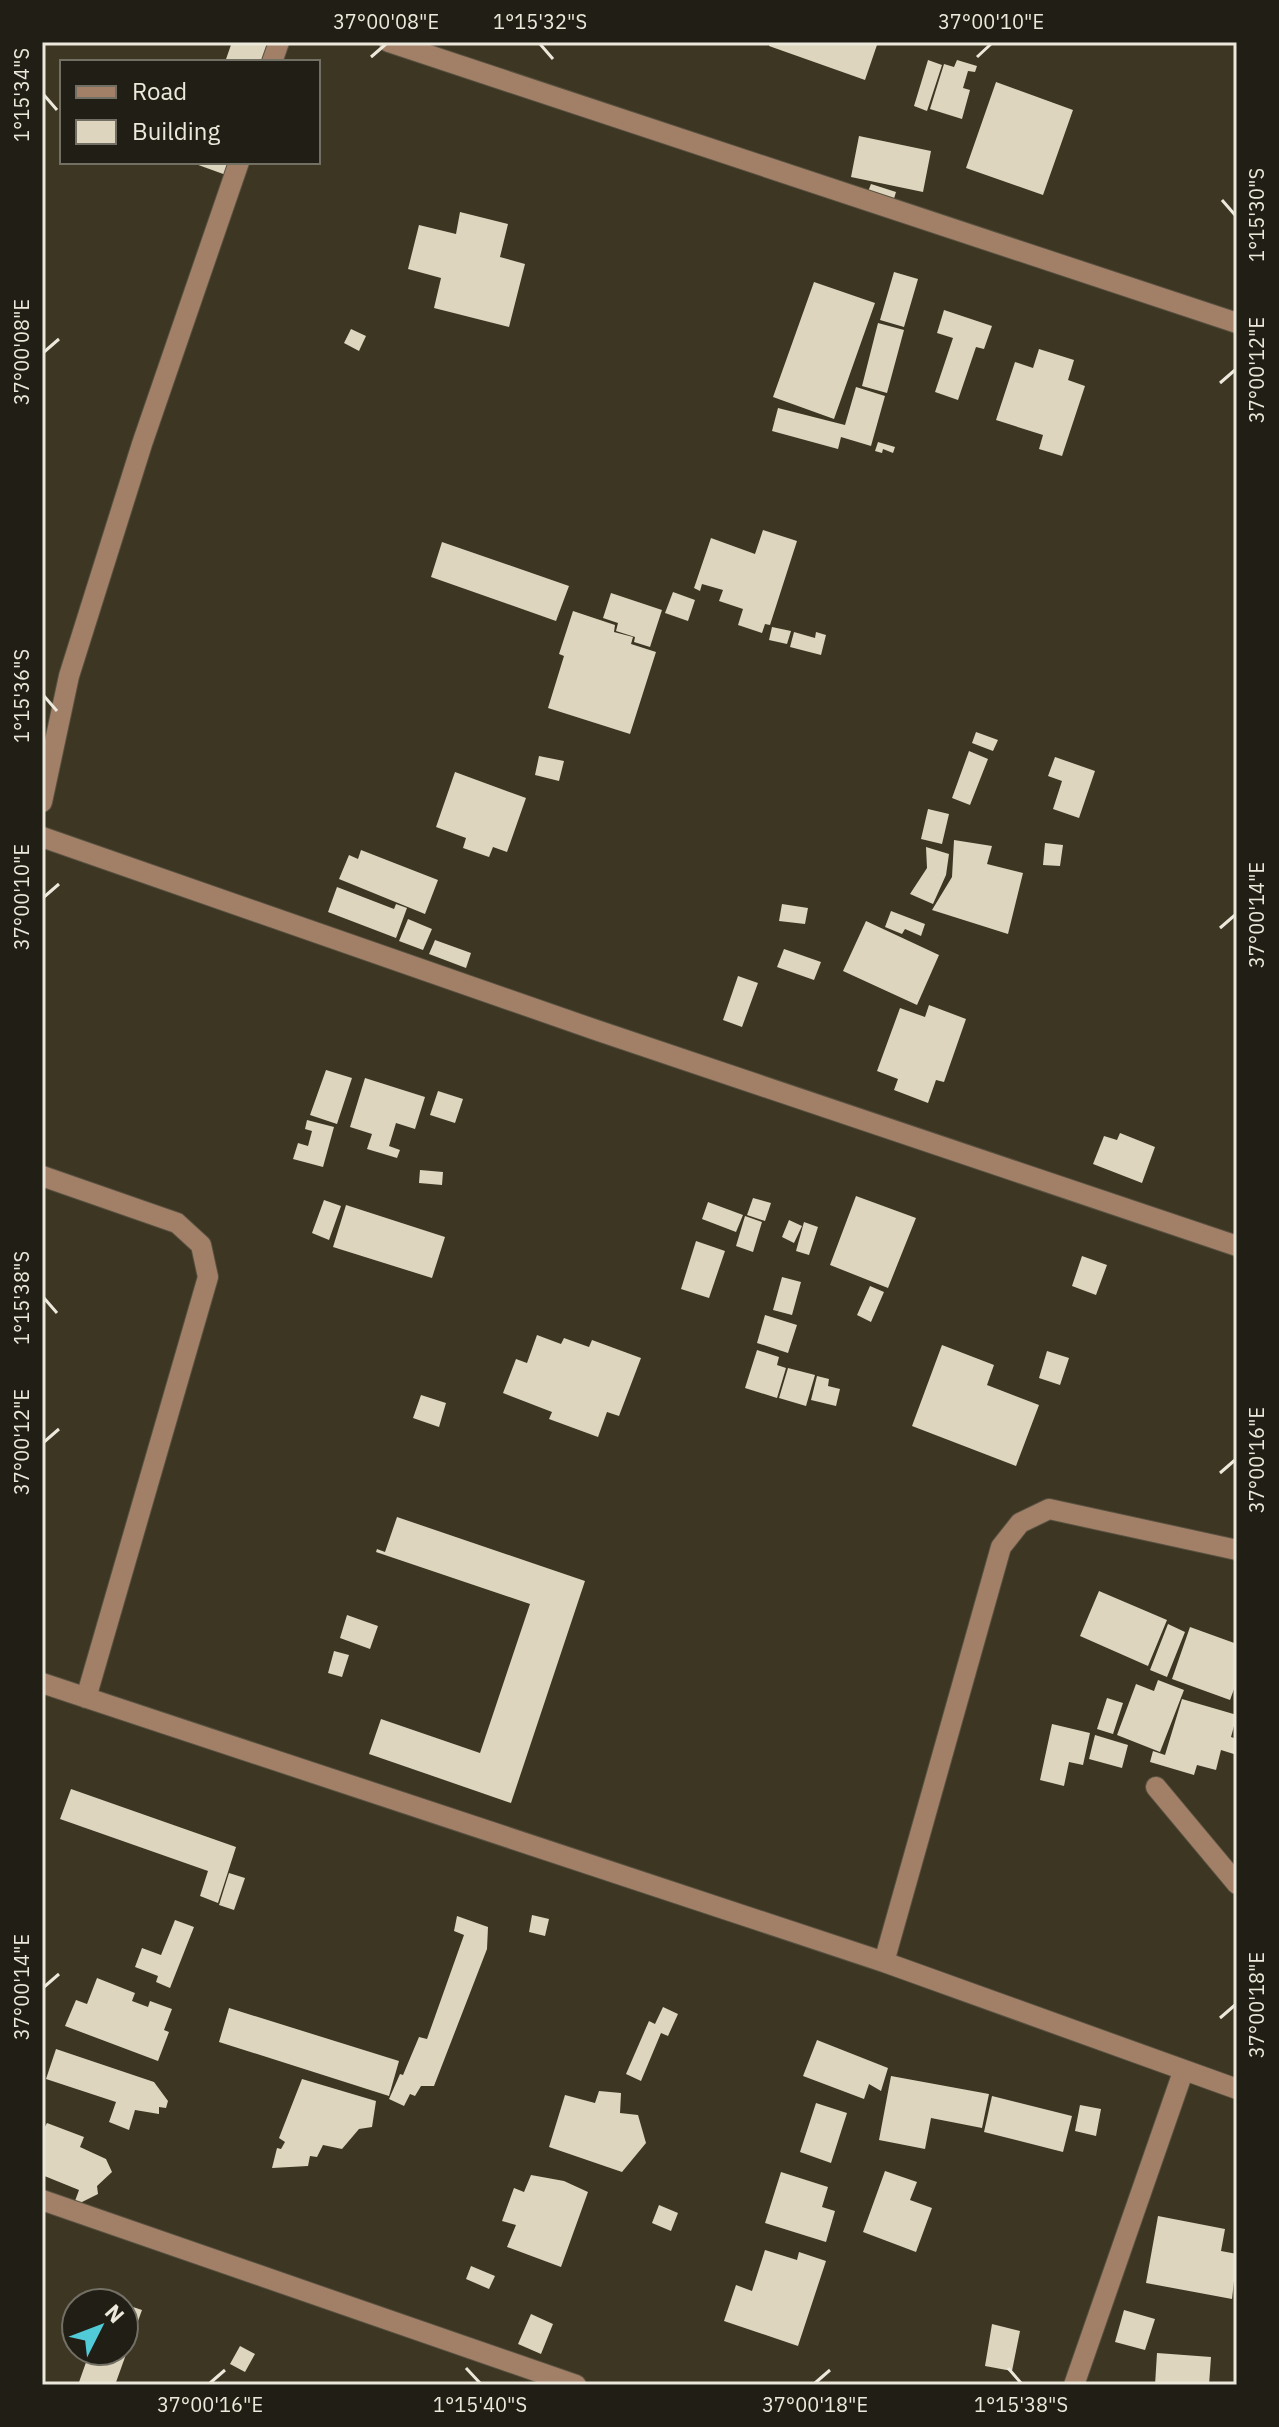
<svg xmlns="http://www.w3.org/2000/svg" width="1279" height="2427" font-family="'IBM Plex Sans',sans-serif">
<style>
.building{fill:#ddd5be}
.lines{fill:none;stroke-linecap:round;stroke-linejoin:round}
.minor-casing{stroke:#595241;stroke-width:22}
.minor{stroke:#a28068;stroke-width:20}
.ticks{fill:none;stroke:#ece8dc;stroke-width:3}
.neatline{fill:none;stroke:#ece8dc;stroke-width:3}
.ticks-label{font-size:20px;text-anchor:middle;fill:#ece8dc}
</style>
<rect width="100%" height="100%" fill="#3d3623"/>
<path class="building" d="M 232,42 L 272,42 L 265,62 L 225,62 Z
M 770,42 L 878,42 L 865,80 L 769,46 Z
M 928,60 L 942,65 L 927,111 L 914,106 Z
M 957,60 L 977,66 L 975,72 L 968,71 L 963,88 L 970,90 L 962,119 L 930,109 L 944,64 L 954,67 Z
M 996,82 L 1073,110 L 1043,195 L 966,168 Z
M 859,136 L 931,151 L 923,192 L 851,177 Z
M 190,162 L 231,162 L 226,175 Z
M 871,184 L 896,192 L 893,202 L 867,194 Z
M 460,212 L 508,224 L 500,257 L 525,264 L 509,327 L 434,308 L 441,278 L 408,269 L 419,225 L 456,234 Z
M 894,272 L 918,279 L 904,327 L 880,320 Z
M 814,282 L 875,303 L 834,419 L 773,397 Z
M 944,310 L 992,326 L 984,349 L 976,347 L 958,400 L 935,392 L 953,338 L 937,333 Z
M 878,323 L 904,330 L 887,393 L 862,386 Z
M 351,329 L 366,336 L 359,351 L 344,343 Z
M 1039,349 L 1074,360 L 1068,380 L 1085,386 L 1062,456 L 1039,449 L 1043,435 L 996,420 L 1015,362 L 1033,368 Z
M 856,387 L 885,396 L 871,446 L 841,437 L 838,449 L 772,431 L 778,408 L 845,425 Z
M 878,442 L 895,447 L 893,453 L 883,449 L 882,453 L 875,451 Z
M 763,530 L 797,541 L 770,625 L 765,624 L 762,633 L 738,625 L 743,609 L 719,601 L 723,590 L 702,584 L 700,591 L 694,588 L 711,538 L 755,554 Z
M 442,542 L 569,586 L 556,621 L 431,577 Z
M 673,592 L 695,600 L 688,621 L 665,613 Z
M 611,593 L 662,610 L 650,647 L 634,642 L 635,637 L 616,631 L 618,623 L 603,618 Z
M 573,611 L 615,625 L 614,632 L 633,637 L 631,644 L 656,652 L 630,734 L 548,708 L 564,656 L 559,654 Z
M 772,627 L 791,631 L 787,644 L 769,640 Z
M 794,632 L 815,638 L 816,632 L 826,635 L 821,655 L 790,647 Z
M 976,732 L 998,740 L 993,751 L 972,743 Z
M 969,751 L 988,759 L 970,805 L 952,798 Z
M 539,756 L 564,761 L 559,781 L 535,775 Z
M 1055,757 L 1095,771 L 1079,818 L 1053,809 L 1062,781 L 1048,776 Z
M 455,772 L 526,798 L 507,852 L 493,847 L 489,857 L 463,848 L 466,838 L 436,827 Z
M 928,809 L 949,814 L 942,844 L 921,839 Z
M 954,840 L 992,846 L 987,864 L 1023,873 L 1008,934 L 932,910 L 952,877 Z
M 1045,843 L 1063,845 L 1060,866 L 1043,865 Z
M 926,847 L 949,854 L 946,875 L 933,904 L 910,894 L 927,868 Z
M 361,850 L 438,880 L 425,914 L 339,879 L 349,855 L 358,859 Z
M 337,887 L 394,909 L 396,904 L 407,908 L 396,938 L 328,912 Z
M 782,904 L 808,908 L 805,924 L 779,921 Z
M 891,911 L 925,924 L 921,936 L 905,929 L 902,934 L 885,927 Z
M 408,919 L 432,929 L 423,950 L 399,941 Z
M 866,921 L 939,955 L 917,1005 L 843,971 Z
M 435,940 L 471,953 L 466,968 L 429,954 Z
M 784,949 L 821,962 L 814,980 L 777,967 Z
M 738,976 L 758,983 L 742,1027 L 723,1020 Z
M 929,1005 L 966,1019 L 944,1082 L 936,1080 L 928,1103 L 894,1090 L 898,1079 L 877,1071 L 900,1008 L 925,1017 Z
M 326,1070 L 352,1078 L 337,1124 L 310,1115 Z
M 365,1078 L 425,1097 L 415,1129 L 396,1123 L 389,1146 L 400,1150 L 397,1158 L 367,1149 L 372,1134 L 350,1127 Z
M 438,1091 L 463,1099 L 455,1123 L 430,1115 Z
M 307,1120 L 334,1127 L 323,1167 L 293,1159 L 298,1143 L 308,1146 L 312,1131 L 305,1129 Z
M 1120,1133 L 1155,1147 L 1142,1183 L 1093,1164 L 1104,1136 L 1117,1140 Z
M 420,1170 L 443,1172 L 442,1185 L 419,1183 Z
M 856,1196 L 916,1218 L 888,1288 L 830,1265 Z
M 753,1198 L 771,1203 L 765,1221 L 747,1215 Z
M 324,1200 L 341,1206 L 329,1240 L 312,1233 Z
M 708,1202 L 743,1215 L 736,1232 L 702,1219 Z
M 346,1205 L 445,1237 L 432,1278 L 333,1247 Z
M 745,1216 L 762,1222 L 753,1252 L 736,1246 Z
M 789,1220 L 802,1226 L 794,1243 L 782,1237 Z
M 804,1222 L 818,1227 L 809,1255 L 796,1251 Z
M 696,1241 L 725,1251 L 709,1298 L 681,1289 Z
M 1082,1256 L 1107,1265 L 1096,1295 L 1072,1286 Z
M 782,1277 L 801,1282 L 792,1315 L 773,1310 Z
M 870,1286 L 884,1292 L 871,1322 L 857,1315 Z
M 765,1315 L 797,1325 L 788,1353 L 757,1343 Z
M 537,1335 L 561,1344 L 564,1338 L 589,1347 L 592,1340 L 641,1358 L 619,1416 L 607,1412 L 598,1437 L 549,1419 L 552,1412 L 503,1393 L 516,1359 L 527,1363 Z
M 942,1345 L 994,1365 L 987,1385 L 1039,1405 L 1016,1466 L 912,1426 Z
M 757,1350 L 779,1357 L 777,1365 L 786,1368 L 777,1398 L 745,1388 Z
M 1047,1351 L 1069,1358 L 1060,1385 L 1039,1378 Z
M 788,1368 L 815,1375 L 806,1406 L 779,1398 Z
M 817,1376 L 829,1379 L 828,1386 L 840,1389 L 836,1406 L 811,1400 Z
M 421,1395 L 446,1403 L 439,1427 L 413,1418 Z
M 397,1517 L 585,1581 L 511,1803 L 369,1754 L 381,1719 L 480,1753 L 530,1604 L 376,1552 L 377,1549 L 385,1552 Z
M 1099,1591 L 1167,1620 L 1148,1666 L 1080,1636 Z
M 347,1615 L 378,1626 L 370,1649 L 340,1638 Z
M 1168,1624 L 1185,1632 L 1167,1677 L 1150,1670 Z
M 1190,1627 L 1237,1644 L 1237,1681 L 1230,1700 L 1172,1679 Z
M 334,1651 L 349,1655 L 342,1677 L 328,1673 Z
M 1158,1680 L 1184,1690 L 1160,1752 L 1117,1735 L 1136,1684 L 1154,1691 Z
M 1107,1698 L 1123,1703 L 1113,1734 L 1097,1729 Z
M 1182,1699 L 1237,1715 L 1231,1737 L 1237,1739 L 1237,1755 L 1221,1750 L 1216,1770 L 1197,1765 L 1194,1775 L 1150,1762 L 1153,1751 L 1165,1755 Z
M 1052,1724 L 1090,1733 L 1083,1765 L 1069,1762 L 1064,1786 L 1040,1780 Z
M 1095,1735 L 1128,1745 L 1122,1768 L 1089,1759 Z
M 71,1789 L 236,1847 L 218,1903 L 200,1896 L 208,1871 L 60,1819 Z
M 229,1873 L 245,1878 L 234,1910 L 219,1905 Z
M 532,1915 L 549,1919 L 545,1936 L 529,1932 Z
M 457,1916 L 488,1927 L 487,1949 L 434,2086 L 421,2086 L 415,2096 L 410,2094 L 404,2106 L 389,2099 L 400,2074 L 403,2075 L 419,2037 L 427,2039 L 464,1935 L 454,1931 Z
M 175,1920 L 194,1927 L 170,1988 L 156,1982 L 158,1976 L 135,1967 L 142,1948 L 161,1955 Z
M 97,1978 L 135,1993 L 132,2001 L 148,2007 L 150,2001 L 172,2009 L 164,2030 L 169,2032 L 158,2061 L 65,2026 L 76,2000 L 87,2004 Z
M 663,2007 L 678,2014 L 668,2036 L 661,2033 L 641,2081 L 626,2074 L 649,2021 L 655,2024 Z
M 229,2008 L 399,2061 L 389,2096 L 219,2042 Z
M 817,2040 L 888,2068 L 881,2091 L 869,2084 L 864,2099 L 803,2076 Z
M 56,2049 L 154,2082 L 168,2101 L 166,2108 L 159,2107 L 159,2114 L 135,2110 L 129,2130 L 109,2122 L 116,2102 L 46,2079 Z
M 891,2076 L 989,2094 L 982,2128 L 931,2118 L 925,2149 L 879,2140 Z
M 302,2079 L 376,2101 L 372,2127 L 359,2129 L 342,2149 L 323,2145 L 317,2157 L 310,2156 L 308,2166 L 272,2168 L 277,2148 L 281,2149 L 285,2142 L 279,2138 Z
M 599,2091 L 621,2093 L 620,2113 L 638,2115 L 646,2143 L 622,2172 L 549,2147 L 565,2095 L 595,2103 Z
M 992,2096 L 1072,2116 L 1063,2152 L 984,2132 Z
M 816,2103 L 847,2113 L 831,2163 L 800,2152 Z
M 1080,2105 L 1101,2109 L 1096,2136 L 1075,2131 Z
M 47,2123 L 84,2137 L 80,2147 L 106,2159 L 112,2172 L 97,2186 L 98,2194 L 78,2204 L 75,2201 L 79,2190 L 42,2175 L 42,2132 Z
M 885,2171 L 917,2182 L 910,2200 L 932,2208 L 916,2252 L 863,2232 Z
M 781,2172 L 828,2187 L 822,2207 L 835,2211 L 826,2242 L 765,2223 Z
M 531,2175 L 564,2181 L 588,2192 L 561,2267 L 507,2247 L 516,2225 L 502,2221 L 514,2188 L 524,2192 Z
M 659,2205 L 678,2213 L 671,2231 L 652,2223 Z
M 1158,2216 L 1225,2229 L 1221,2251 L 1237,2254 L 1232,2299 L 1146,2283 Z
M 765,2250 L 797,2260 L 799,2252 L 826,2261 L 798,2346 L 724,2321 L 736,2285 L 752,2291 Z
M 471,2266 L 495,2276 L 489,2289 L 466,2279 Z
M 124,2304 L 142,2310 L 115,2385 L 78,2385 L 90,2351 L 124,2351 Z
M 1124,2310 L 1155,2319 L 1145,2350 L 1115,2342 Z
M 531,2314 L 553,2324 L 541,2354 L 518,2344 Z
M 992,2324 L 1020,2331 L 1012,2371 L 985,2366 Z
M 240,2346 L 255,2354 L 245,2372 L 230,2364 Z
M 1157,2353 L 1211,2357 L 1209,2385 L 1155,2385 Z"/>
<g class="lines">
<g class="minor-casing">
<path id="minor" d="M 389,42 L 1237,323
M 272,62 L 279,42
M 42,802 L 69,676 L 142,444 L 239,162
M 42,837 L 596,1030 L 1237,1246
M 42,1176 L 177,1223 L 201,1245 L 208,1277 L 86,1698
M 42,1683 L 884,1962 L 1237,2089
M 1156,1787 L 1237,1884
M 884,1962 L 1001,1547 L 1020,1523 L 1049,1509 L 1237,1550
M 42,2200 L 576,2385
M 1074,2385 L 1183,2072"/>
</g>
<use href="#minor" class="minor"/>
</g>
<path class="ticks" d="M 540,44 L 553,59M 371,57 L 386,44M 977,57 L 991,44M 44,95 L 57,110M 1222,200 L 1235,215M 44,352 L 59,339M 1220,383 L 1235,370M 44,696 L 57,711M 44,897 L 59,884M 1220,928 L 1235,915M 44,1298 L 57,1313M 44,1442 L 59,1429M 1220,1473 L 1235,1460M 44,1987 L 59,1974M 1220,2018 L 1235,2005M 466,2368 L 480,2383M 1008,2368 L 1021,2383M 210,2383 L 225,2370M 815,2383 L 830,2370"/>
<rect width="1279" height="2427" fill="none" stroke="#211e15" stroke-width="88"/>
<rect x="60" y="60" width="260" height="104" fill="#211e15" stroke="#726f65" stroke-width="2"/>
<rect x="76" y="86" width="40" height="12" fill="#a28068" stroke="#726f65" stroke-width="2"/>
<text x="132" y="100" font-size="24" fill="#ece8dc">Road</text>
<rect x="76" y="120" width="40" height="24" fill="#ddd5be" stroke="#726f65" stroke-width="2"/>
<text x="132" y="140" font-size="24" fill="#ece8dc">Building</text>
<g transform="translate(100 2327) rotate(48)"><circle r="38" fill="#211e15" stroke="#726f65" stroke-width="2"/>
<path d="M0-6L14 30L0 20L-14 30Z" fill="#52cbd8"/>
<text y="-12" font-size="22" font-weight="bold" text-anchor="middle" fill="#ece8dc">N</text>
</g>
<rect x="44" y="44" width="1191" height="2339" class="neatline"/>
<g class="ticks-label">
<text x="386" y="29">37°00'08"E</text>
<text x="540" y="29">1°15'32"S</text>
<text x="991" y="29">37°00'10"E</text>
<text transform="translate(22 95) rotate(-90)" y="7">1°15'34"S</text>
<text transform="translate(1257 215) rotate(-90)" y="7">1°15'30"S</text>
<text transform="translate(22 352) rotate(-90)" y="7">37°00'08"E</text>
<text transform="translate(1257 370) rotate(-90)" y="7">37°00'12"E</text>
<text transform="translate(22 696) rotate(-90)" y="7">1°15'36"S</text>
<text transform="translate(22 897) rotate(-90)" y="7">37°00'10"E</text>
<text transform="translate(1257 915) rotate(-90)" y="7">37°00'14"E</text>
<text transform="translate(22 1298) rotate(-90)" y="7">1°15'38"S</text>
<text transform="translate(22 1442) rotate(-90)" y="7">37°00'12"E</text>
<text transform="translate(1257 1460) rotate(-90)" y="7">37°00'16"E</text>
<text transform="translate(22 1987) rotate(-90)" y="7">37°00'14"E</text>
<text transform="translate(1257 2005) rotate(-90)" y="7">37°00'18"E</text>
<text x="210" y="2412">37°00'16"E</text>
<text x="480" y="2412">1°15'40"S</text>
<text x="815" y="2412">37°00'18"E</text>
<text x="1021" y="2412">1°15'38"S</text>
</g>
</svg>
